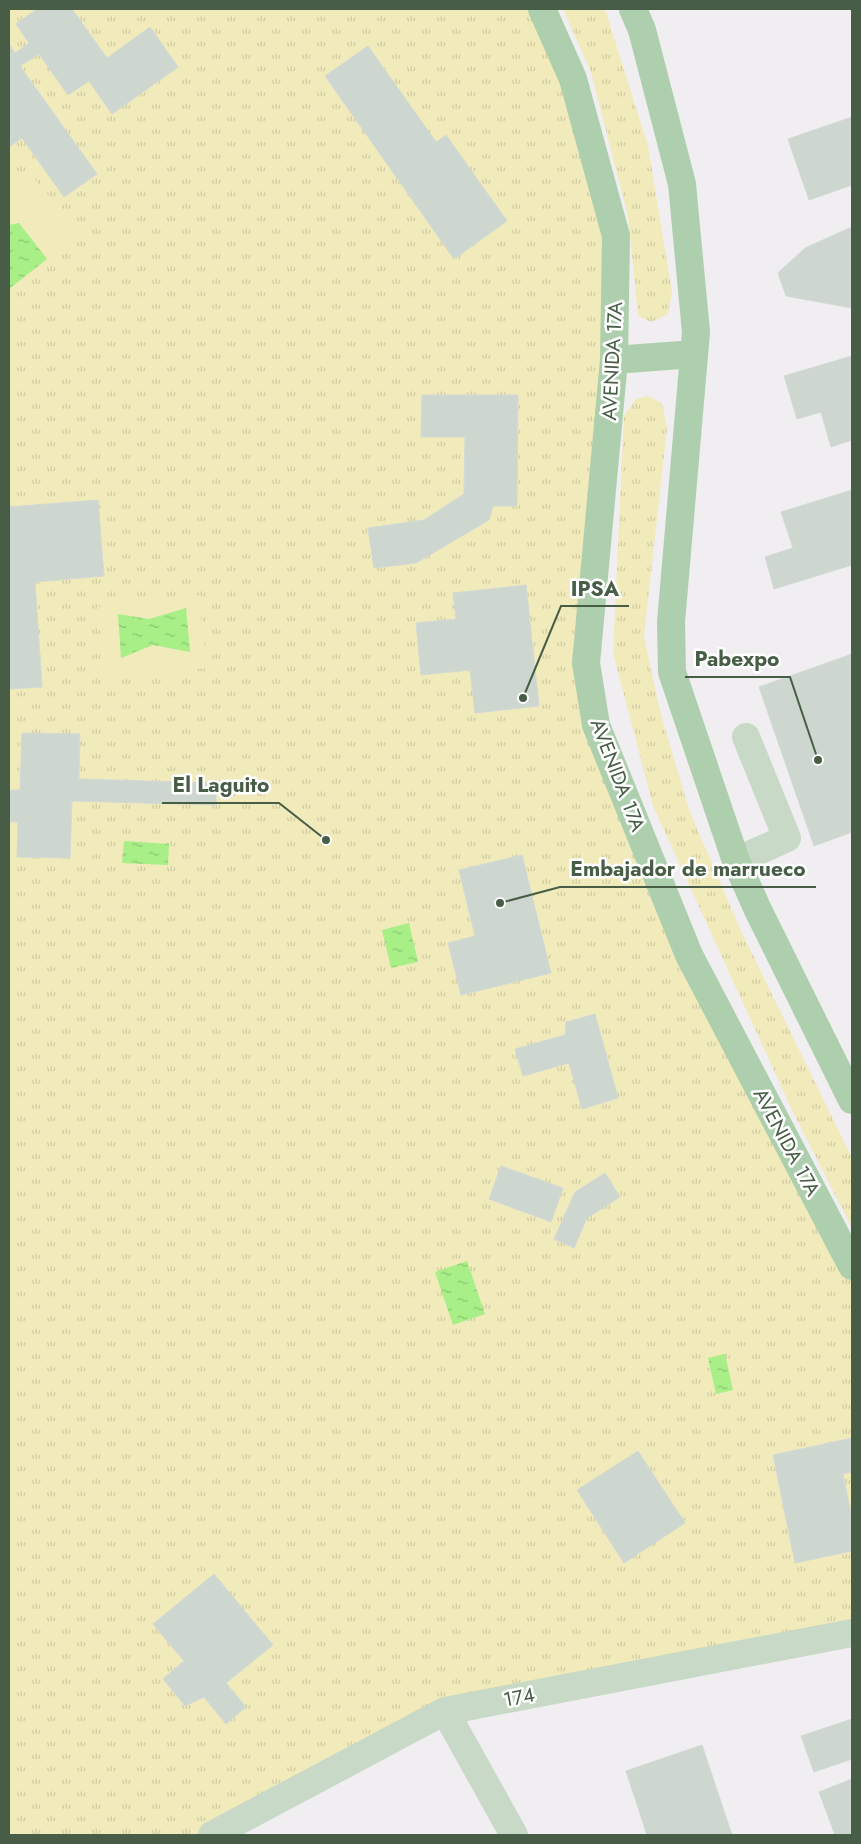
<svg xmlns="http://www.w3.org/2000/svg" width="861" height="1844" font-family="Jost,sans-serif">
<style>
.grass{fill:url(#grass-tufts)}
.pitch{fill:#f1eabb}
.water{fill:url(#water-ripples)}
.building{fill:#cdd6cf;stroke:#d2dad4}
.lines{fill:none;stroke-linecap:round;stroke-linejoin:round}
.minor{stroke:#c8d9c7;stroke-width:28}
.major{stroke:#aecfad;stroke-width:28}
.labels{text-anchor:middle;stroke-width:5;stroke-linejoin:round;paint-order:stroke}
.street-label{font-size:20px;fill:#475d46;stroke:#fff}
.leader{fill:none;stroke:#475d46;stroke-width:2}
.callout-dot{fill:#475d46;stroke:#fff;stroke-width:2}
.callout-label{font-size:21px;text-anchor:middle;font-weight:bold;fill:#475d46;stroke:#fff;stroke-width:5;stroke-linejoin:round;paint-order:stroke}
</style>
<defs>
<pattern id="grass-tufts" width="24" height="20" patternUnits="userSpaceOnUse" patternTransform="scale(1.25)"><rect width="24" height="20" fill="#f1eabb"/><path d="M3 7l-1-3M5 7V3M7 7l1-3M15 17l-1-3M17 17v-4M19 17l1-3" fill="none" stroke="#d0cba2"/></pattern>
<pattern id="water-ripples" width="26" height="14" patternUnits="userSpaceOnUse" patternTransform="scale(1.25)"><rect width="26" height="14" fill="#a7ef86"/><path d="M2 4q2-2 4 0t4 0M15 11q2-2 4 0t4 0" fill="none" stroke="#8ac56f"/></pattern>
</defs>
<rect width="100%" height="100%" fill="#f0eef1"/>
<path class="grass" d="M 9,9 L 542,9 L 616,236 L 586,663 L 689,955 L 852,1266 L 852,1633 L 445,1711 L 212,1835 L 9,1835 Z
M 563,9 L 605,9 L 648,146 L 672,292 L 668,314 L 651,322 L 638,316 L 628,216 L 591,72 Z
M 647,396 L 662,403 L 667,428 L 644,636 L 660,711 L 689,810 L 741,931 L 852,1158 L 852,1228 L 792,1110 L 653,806 L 613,653 L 624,416 L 636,399 Z"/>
<path class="pitch" d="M 30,174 L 83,234 L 9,291 L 9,179 Z
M 199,595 L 207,668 L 105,680 L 98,607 Z"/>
<path class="water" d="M 19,223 L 47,259 L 9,289 L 9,225 Z
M 186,608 L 190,652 L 153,645 L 121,658 L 118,614 L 149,619 Z
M 124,841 L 169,844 L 168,865 L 122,863 Z
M 409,923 L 418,962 L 391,968 L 382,930 Z
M 467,1261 L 485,1314 L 453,1325 L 435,1272 Z
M 725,1354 L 733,1390 L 716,1394 L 708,1358 Z"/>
<path class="building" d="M 37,9 L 72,9 L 107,58 L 150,27 L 178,67 L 112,114 L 89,81 L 68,95 L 39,54 L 20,66 L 97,174 L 64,197 L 22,138 L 9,147 L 9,44 L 15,53 L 29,43 L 16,24 Z
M 368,46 L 436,142 L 446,135 L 507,221 L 454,259 L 325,76 Z
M 852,117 L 852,185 L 809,200 L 788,139 Z
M 852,227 L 852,308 L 786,296 L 778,273 L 805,248 Z
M 852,356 L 852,440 L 831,447 L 821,412 L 797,419 L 784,376 Z
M 422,395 L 518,395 L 517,506 L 493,506 L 489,520 L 416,563 L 374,568 L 368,528 L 424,520 L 464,494 L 465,437 L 421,437 Z
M 852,490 L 852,565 L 774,589 L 765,557 L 793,548 L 781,512 Z
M 98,500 L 104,576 L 35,582 L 42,687 L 9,689 L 9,507 Z
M 526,585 L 539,706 L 475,713 L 470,670 L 421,675 L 416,623 L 456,619 L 453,593 Z
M 852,654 L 852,832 L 814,846 L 759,687 Z
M 22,733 L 80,734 L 79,779 L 216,783 L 216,805 L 72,801 L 70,858 L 17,857 L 18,822 L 9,822 L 9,790 L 20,790 Z
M 522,855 L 551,973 L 461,995 L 448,943 L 475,936 L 459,870 Z
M 595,1014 L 618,1098 L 582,1109 L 569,1063 L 523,1076 L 515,1049 L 565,1035 L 566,1022 Z
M 501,1166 L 563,1188 L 551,1222 L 489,1199 Z
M 605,1173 L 620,1197 L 587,1218 L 574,1248 L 554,1239 L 575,1192 Z
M 852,1438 L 852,1472 L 843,1474 L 852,1519 L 852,1551 L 795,1563 L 773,1455 Z
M 638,1451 L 685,1523 L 624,1563 L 577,1490 Z
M 214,1574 L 273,1645 L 226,1683 L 246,1707 L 226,1724 L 204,1697 L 185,1706 L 163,1679 L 184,1661 L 153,1624 Z
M 852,1719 L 852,1759 L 814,1772 L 801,1736 Z
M 702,1745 L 732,1835 L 647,1835 L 626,1771 Z
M 852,1779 L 852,1835 L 835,1835 L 819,1792 Z"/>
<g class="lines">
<path class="minor" d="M 736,861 L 787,838 L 746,737
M 445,1711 L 514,1835
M 212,1835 L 445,1711 L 852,1633"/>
<path class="major" d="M 542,9 L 573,79 L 616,236 L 614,360 L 586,663 L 596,725 L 689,955 L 852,1266
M 633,9 L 642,30 L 682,184 L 696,332 L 671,622 L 672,672 L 736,861 L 758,910 L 852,1100
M 614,360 L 694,354"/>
</g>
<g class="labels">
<g class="street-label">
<text transform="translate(612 361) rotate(-87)" y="7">AVENIDA 17A</text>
<text transform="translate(618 775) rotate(69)" y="7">AVENIDA 17A</text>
<text transform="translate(787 1142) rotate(62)" y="7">AVENIDA 17A</text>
<text transform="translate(519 1697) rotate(-11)" y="7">174</text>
</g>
</g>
<path class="leader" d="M523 698L561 606H629M818 760L790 677H685M326 840L279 803H162M500 903L560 887H816"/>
<g class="callout-dot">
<circle cx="523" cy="698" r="5"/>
<circle cx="818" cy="760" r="5"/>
<circle cx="326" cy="840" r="5"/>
<circle cx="500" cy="903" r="5"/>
</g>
<g class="callout-label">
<text x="595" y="596">IPSA</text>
<text x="737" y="666">Pabexpo</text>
<text x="221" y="792">El Laguito</text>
<text x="688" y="876">Embajador de marrueco</text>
</g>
<rect width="861" height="1844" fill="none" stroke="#475d46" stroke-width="20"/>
</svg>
